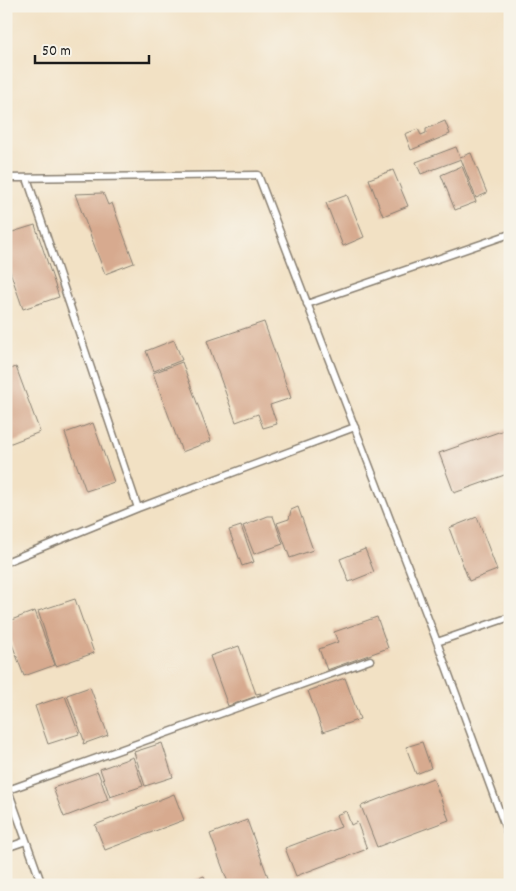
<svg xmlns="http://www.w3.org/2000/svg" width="516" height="891" font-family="Dekko,sans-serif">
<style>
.building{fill:#d7aa8f}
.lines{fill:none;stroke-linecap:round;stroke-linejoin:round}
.service-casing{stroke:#877e70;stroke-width:9}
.service{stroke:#fff;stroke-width:6}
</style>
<rect width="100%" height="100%" fill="#f7f3e8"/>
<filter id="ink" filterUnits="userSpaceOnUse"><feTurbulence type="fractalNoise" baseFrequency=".02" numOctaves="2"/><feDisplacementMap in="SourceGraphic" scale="10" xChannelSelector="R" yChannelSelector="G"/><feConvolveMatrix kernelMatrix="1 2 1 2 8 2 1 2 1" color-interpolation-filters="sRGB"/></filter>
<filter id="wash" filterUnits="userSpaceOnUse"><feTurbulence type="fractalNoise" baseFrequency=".0096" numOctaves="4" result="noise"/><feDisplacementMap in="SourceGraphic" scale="20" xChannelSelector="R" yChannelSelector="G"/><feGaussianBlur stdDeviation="1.12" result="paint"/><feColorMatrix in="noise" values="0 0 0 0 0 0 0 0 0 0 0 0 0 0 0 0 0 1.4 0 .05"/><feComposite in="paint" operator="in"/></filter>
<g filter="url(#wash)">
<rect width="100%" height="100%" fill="#f2e1c4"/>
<g id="blocks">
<path class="building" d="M 445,121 L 450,134 L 411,150 L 405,134 L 418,129 L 421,135 L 426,133 L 426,129 Z
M 456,147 L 460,157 L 471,153 L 487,193 L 476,198 L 461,159 L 421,174 L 416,162 Z
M 462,166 L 476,202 L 455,210 L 441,175 Z
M 393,170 L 408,206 L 383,216 L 369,179 Z
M 103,193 L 108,205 L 112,203 L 134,263 L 105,274 L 75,194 Z
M 347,195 L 364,237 L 343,246 L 326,203 Z
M 35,225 L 59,297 L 23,309 L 6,260 L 6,234 Z
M 264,322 L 291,398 L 270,405 L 277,424 L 263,428 L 258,414 L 236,422 L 207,341 Z
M 174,340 L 182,360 L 154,371 L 146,351 Z
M 182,362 L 211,441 L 182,452 L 153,373 Z
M 16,367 L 40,432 L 6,445 L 6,371 Z
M 93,423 L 114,482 L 86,491 L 65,433 Z
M 510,428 L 510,473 L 454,493 L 439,453 Z
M 298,507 L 313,550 L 290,558 L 277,523 L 289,519 L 291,510 Z
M 268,516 L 273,516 L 283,544 L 254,554 L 243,526 Z
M 477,517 L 497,570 L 469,581 L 449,528 Z
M 241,526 L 254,562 L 242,566 L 229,530 Z
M 365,549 L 374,572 L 349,582 L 340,559 Z
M 75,599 L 94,653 L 56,666 L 38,611 Z
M 35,611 L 55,665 L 24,676 L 6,628 L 6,622 Z
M 377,617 L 388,648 L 327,670 L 319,649 L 338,642 L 334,632 Z
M 239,646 L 256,694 L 261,693 L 260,695 L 228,706 L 210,656 Z
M 345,678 L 360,719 L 323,732 L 308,691 Z
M 90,687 L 108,735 L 83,744 L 84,740 L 67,695 Z
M 65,696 L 79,734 L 48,744 L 35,706 Z
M 422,742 L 431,768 L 416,774 L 406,747 Z
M 162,743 L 173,777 L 145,786 L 134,752 Z
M 133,757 L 143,786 L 110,797 L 100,769 Z
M 98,772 L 108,800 L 64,817 L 53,788 Z
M 433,778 L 449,820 L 377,847 L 361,806 Z
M 174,794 L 184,820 L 105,850 L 95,825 Z
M 346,811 L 351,825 L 357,822 L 367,849 L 296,876 L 285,848 L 341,827 L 336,815 Z
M 247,820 L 271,885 L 229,885 L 210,834 Z
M 204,876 L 208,885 L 183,885 Z"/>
</g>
</g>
<g filter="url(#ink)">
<use href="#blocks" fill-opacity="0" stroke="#877e70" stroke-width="1"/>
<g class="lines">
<g class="service-casing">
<path id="service" d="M 6,178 L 258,175 L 437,642 L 510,840
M 27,178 L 138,508
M 307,304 L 510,234
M 6,562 L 138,508 L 355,427
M 437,642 L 510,617
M 7,787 L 42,885
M 8,790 L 370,660
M 6,848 L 26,841"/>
</g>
<use href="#service" class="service"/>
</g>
</g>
<rect width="516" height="891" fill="none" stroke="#f7f3e8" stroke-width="25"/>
<path d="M35 55v8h114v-8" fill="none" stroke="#1c1c1c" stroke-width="2.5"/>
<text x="42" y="55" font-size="15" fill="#1c1c1c" stroke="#f7f3e8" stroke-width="4" paint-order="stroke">50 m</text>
</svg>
